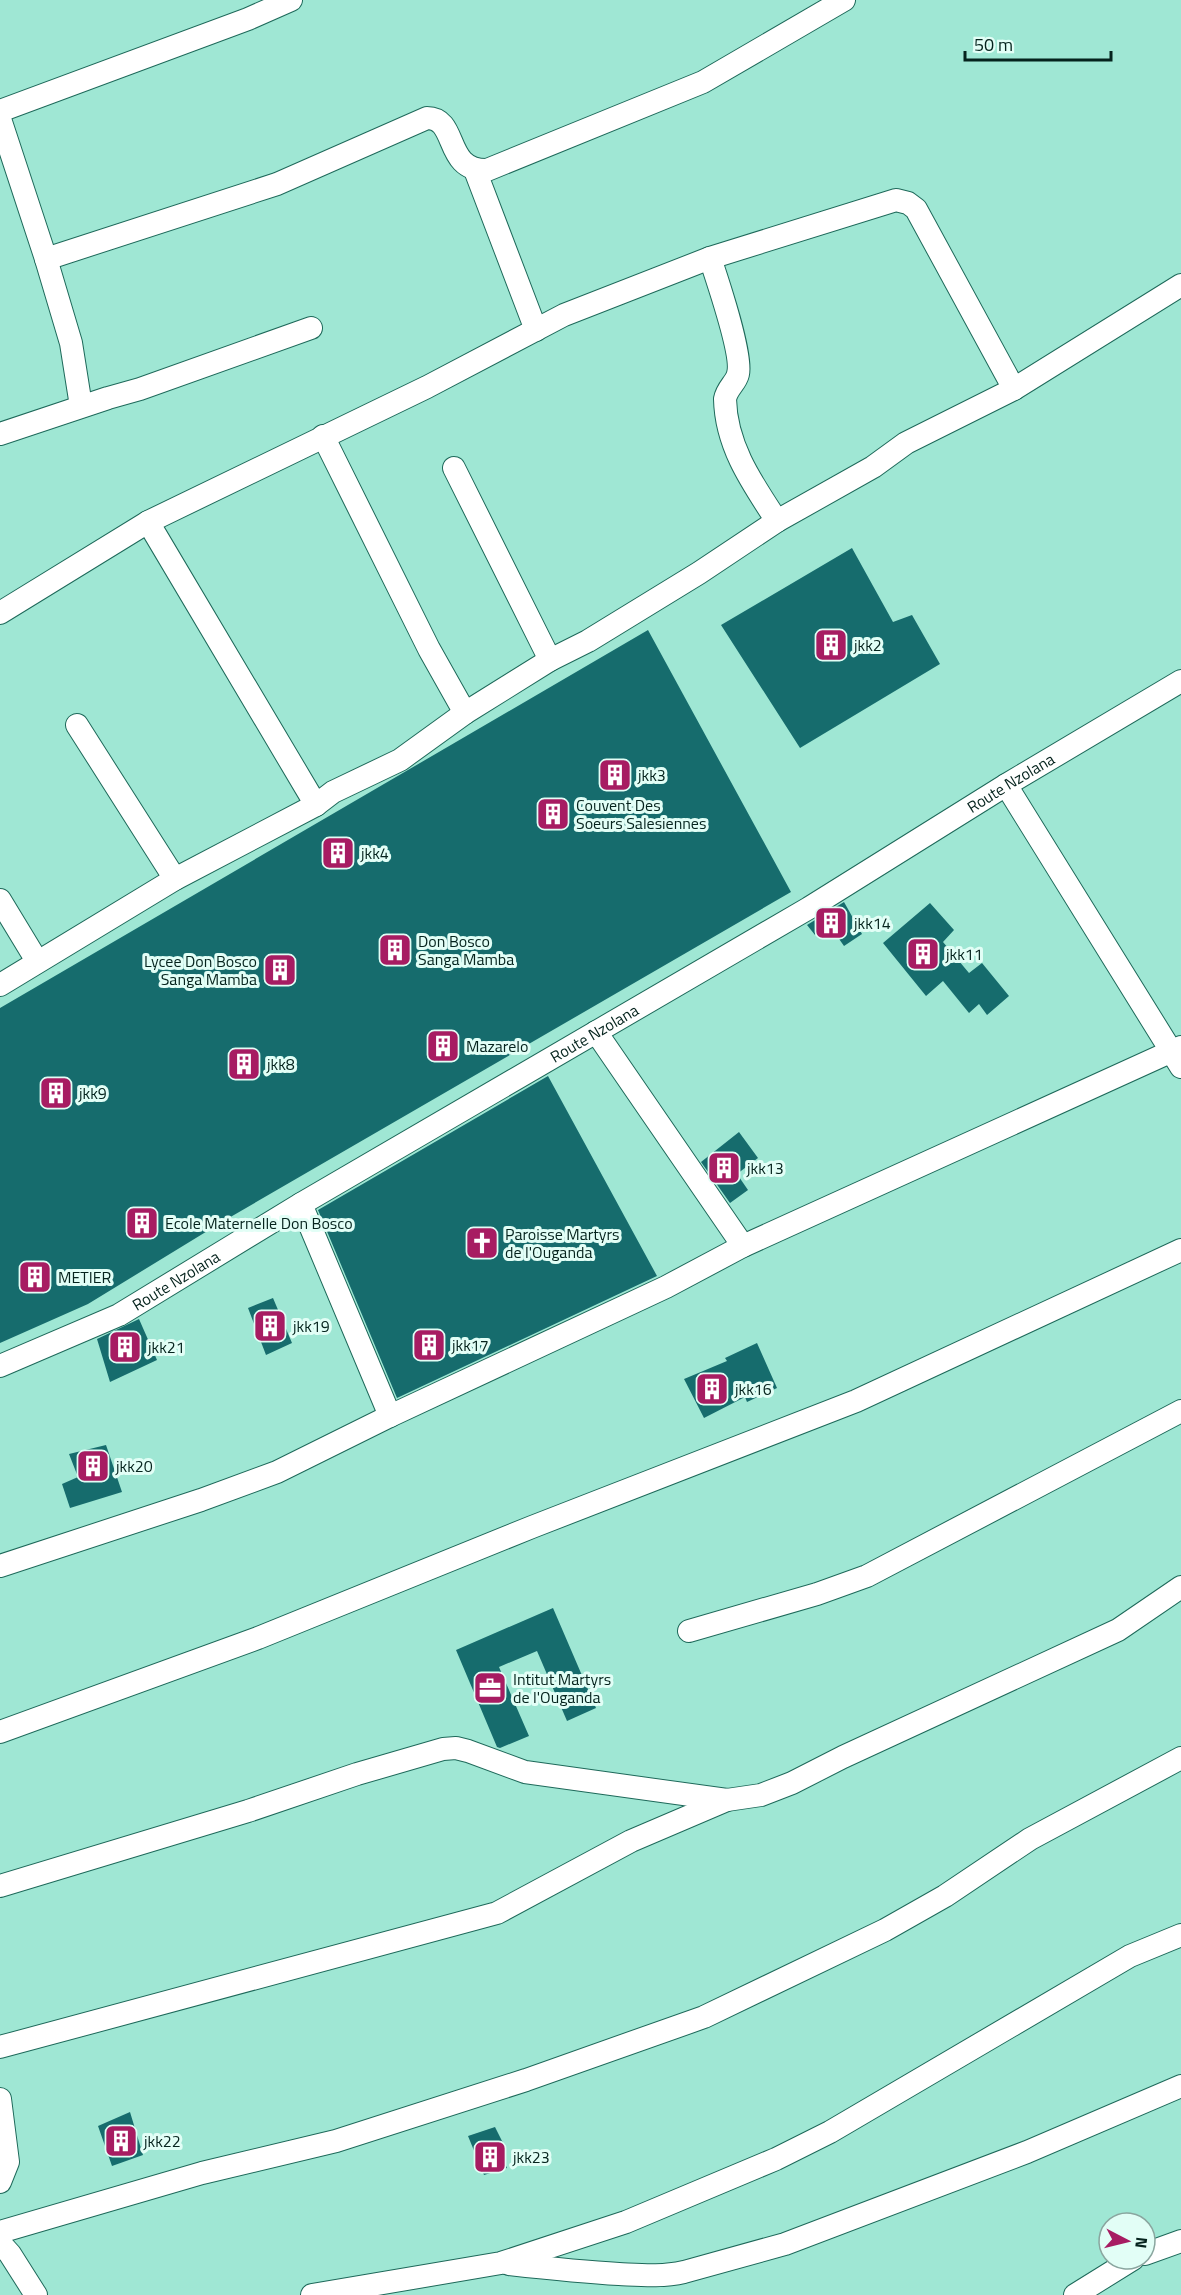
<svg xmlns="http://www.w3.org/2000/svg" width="1181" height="2295" font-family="'Titillium Web',sans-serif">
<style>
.building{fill:#166c6d}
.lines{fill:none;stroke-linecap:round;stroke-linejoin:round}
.street-casing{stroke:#1e695a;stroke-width:24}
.street{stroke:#fff;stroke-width:22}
.labels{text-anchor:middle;stroke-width:6;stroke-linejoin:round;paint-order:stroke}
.poi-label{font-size:16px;fill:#05231d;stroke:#e2fef6;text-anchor:start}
.street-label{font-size:16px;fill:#05231d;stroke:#e2fef6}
</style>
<rect width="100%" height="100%" fill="#9fe7d4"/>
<path class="building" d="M 852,548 L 893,622 L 912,615 L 940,664 L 800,748 L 721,625 Z
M 648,630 L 791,892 L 227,1219 L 88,1304 L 0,1343 L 0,1008 Z
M 844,902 L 862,934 L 844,946 L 830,926 L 815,935 L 807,925 Z
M 930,903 L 954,930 L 943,942 L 969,973 L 982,963 L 1009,996 L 987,1015 L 979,1004 L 969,1013 L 943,981 L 926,996 L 883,943 Z
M 548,1076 L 657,1276 L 397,1398 L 318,1210 Z
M 739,1132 L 758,1158 L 737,1174 L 748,1190 L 730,1203 L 701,1162 Z
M 273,1298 L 292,1343 L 266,1355 L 248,1308 Z
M 139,1319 L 157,1360 L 110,1382 L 97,1339 Z
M 757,1343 L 777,1388 L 747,1402 L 745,1397 L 704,1418 L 684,1379 L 727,1361 L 725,1358 Z
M 106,1445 L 122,1492 L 70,1508 L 62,1484 L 78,1477 L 69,1454 Z
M 553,1608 L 596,1708 L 567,1721 L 537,1651 L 499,1667 L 529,1736 L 500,1748 L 497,1747 L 456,1650 Z
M 130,2112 L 143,2155 L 112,2166 L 98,2126 Z
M 495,2127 L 503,2143 L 498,2146 L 507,2168 L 484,2175 L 468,2136 Z"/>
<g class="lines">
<g class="street-casing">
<g id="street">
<path d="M 0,111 L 248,19 L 291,0"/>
<path d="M 0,119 L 46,259 L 71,343 L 81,406"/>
<path d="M 475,170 L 536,330"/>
<path d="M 710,258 C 717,279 743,356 738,374 C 736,383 727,388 725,399 C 726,446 752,483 777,521"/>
<path d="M 46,259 L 277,184 L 427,118 C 459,118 443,171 487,170 L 703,82 L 844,0"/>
<path d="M 0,434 L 108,398 L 140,389 L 311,328"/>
<path d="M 323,436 L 429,649 L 465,713"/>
<path d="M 454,468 L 550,660"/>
<path d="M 148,522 L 316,805"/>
<path d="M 0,613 L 148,522 L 427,387 L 564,315 L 710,258 L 896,200 L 908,203 L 916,209 L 1014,389"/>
<path d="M 77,725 L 175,879"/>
<path d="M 1006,785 L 1181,1067"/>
<path d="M 0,900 L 37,961"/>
<path d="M 0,985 L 175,879 L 316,805 L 333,792 L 400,760 L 465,713 L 550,660 L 588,641 L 699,573 L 777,521 L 873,467 L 906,443 L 1014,389 L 1181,285"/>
<path d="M 596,1032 L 743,1246"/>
<path d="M 301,1204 L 390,1416"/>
<path id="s1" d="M 0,1366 L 119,1315 L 301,1204 L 809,908 L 1006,785 L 1181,681"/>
<path d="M 0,1566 L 201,1500 L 277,1472 L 390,1416 L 666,1287 L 743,1246 L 1181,1047"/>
<path d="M 689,1631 L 817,1594 L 867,1576 L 1181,1411"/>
<path d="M 0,1732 L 258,1638 L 532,1527 L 856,1401 L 1181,1250"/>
<path d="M 0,1886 L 248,1811 L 357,1774 L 443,1749 L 456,1748 L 468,1751 L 525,1772 L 727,1800 L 761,1795 L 792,1783 L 843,1757 L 1118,1630 L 1181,1587"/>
<path d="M 0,2047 L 497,1913 L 631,1841 L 727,1800"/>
<path d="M 0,2099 L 8,2162 L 0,2182"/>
<path d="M 0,2232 L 202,2173 L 336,2141 L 526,2080 L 704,2017 L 885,1930 L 945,1896 L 1030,1839 L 1181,1758"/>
<path d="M 0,2243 L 10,2254 L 36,2295"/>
<path d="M 1145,2254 L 1181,2241"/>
<path d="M 509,2264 C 545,2268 582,2272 619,2274 C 641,2275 662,2277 684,2272 L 785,2244 L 1027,2152 L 1181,2086"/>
<path d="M 312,2295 L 501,2263 L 626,2222 L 776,2159 L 830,2132 L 1130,1956 L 1181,1935"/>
<path d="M 1075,2295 L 1133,2259"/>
</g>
</g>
<use href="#street" class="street"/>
</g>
<defs>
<g id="building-square" transform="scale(1.725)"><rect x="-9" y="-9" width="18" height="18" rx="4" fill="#a71c62" stroke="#e2fef6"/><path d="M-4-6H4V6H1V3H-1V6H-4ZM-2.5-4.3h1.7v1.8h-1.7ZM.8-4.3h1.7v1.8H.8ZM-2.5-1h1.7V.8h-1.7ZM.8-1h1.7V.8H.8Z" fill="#fff"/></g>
<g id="church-square" transform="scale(1.725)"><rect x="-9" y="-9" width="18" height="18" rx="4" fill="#a71c62" stroke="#e2fef6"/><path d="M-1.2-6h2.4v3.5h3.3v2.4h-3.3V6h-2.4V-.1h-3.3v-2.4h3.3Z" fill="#fff"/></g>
<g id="office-square" transform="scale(1.725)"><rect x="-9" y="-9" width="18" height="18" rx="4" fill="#a71c62" stroke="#e2fef6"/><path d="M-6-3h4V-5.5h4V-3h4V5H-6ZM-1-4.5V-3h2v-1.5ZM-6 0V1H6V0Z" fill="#fff"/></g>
</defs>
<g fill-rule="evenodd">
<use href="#building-square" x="831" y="645"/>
<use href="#building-square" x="615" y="775"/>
<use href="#building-square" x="553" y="814"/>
<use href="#building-square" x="338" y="853"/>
<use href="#building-square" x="831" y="923"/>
<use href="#building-square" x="395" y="950"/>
<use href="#building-square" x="923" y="954"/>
<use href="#building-square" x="280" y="970"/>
<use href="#building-square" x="443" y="1046"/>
<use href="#building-square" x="244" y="1064"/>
<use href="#building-square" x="56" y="1093"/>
<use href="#building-square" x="724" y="1168"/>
<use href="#building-square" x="142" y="1223"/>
<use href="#church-square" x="482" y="1243"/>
<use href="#building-square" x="35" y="1277"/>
<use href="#building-square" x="270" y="1326"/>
<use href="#building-square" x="429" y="1345"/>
<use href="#building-square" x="125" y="1347"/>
<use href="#building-square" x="712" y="1389"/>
<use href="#building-square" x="93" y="1466"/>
<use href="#office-square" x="490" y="1688"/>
<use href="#building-square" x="121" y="2141"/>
<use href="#building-square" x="490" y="2157"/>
</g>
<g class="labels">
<g class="poi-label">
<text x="854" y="651">jkk2</text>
<text x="638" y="781">jkk3</text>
<text x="576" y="811">Couvent Des<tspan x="576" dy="18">Soeurs Salesiennes</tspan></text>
<text x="361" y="859">jkk4</text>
<text x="854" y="929">jkk14</text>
<text x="418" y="947">Don Bosco<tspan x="418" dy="18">Sanga Mamba</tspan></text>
<text x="946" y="960">jkk11</text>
<text x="257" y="967" text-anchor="end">Lycee Don Bosco<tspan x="257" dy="18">Sanga Mamba</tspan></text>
<text x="466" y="1052">Mazarelo</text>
<text x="267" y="1070">jkk8</text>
<text x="79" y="1099">jkk9</text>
<text x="747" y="1174">jkk13</text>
<text x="165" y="1229">Ecole Maternelle Don Bosco</text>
<text x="505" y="1240">Paroisse Martyrs<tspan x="505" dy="18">de l'Ouganda</tspan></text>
<text x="58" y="1283">METIER</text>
<text x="293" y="1332">jkk19</text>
<text x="452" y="1351">jkk17</text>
<text x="148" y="1353">jkk21</text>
<text x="735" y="1395">jkk16</text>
<text x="116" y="1472">jkk20</text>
<text x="513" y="1685">Intitut Martyrs<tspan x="513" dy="18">de l'Ouganda</tspan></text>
<text x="144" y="2147">jkk22</text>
<text x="513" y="2163">jkk23</text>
</g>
<g class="street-label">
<text dy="6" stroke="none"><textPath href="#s1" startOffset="1168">Route Nzolana</textPath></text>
<text dy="6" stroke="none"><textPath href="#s1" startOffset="682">Route Nzolana</textPath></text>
<text dy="6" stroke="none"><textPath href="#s1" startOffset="196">Route Nzolana</textPath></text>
</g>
</g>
<g transform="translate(1127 2241) rotate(97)"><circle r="28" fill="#e2fef6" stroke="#8aa69f" stroke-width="1.5"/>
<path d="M0-4.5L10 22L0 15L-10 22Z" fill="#a71c62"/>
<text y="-9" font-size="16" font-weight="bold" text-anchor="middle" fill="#05231d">N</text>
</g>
<path d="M965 51v9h146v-9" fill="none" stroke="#05231d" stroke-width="3"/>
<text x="974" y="51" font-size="18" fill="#05231d" stroke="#e2fef6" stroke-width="4.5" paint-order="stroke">50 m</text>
</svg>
